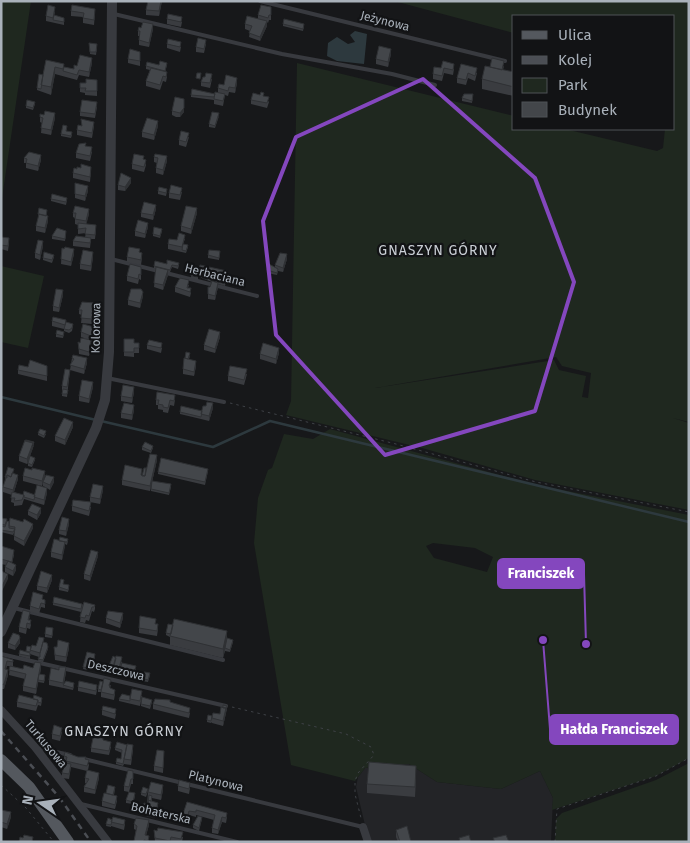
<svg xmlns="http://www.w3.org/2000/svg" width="690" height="843" font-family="'Fira Sans',sans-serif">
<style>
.built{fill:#232427}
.green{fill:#1f281f;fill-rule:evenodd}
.water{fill:#2d393e}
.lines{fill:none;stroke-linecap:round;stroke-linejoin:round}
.stream{stroke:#2d393e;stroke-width:2.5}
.path{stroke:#3e4146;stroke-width:1;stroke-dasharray:2.5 4;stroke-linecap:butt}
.service{stroke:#383a3f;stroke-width:4}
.minor{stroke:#383a3f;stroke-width:8}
.tertiary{stroke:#383a3f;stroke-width:10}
.primary{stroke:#54585e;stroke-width:12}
.rail{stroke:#4b4e54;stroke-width:2.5;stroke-dasharray:6 5;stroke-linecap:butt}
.wall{fill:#3a3c40}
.shaded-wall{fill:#2f3134}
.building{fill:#43464a;stroke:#2f3134}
.marked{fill:none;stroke:#8447be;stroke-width:4;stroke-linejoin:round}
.labels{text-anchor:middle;stroke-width:4.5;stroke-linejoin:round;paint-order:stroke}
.street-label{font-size:12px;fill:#a9b1ba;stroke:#121315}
.neighbourhood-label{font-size:14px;letter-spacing:1px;fill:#cacfd5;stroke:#121315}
.leader{fill:none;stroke:#8447be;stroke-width:2}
.callout-dot{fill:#8447be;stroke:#121315;stroke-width:2}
.callout{fill:#8447be;stroke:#8447be;stroke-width:2}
.callout-label{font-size:14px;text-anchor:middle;font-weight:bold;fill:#fff}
</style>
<rect width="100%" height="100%" fill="#17181a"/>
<path class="built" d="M 409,764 L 437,782 L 501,789 L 540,771 L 553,798 L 551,842 L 369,842 L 356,787 L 358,777 L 365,768 Z"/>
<path class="green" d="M 1,1 L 31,1 L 1,205 Z
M 394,1 L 689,1 L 689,422 L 673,418 L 689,423 L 689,510 L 535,480 L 422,448 L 286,415 L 291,401 L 297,63 L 514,116 L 514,129 L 565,129 L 657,151 L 663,148 L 665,129 L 674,129 L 674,16 L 514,16 L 514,33 ZM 556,357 L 562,366 L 591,373 L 588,398 L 582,397 L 586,376 L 559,370 L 554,360 L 375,388 Z
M 1,266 L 44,276 L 28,348 L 1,342 Z
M 330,429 L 537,485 L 689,515 L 689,758 L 656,776 L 552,810 L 553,798 L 540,771 L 501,789 L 437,782 L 409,764 L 365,768 L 355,781 L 291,765 L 254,543 L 258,498 L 268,470 L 272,468 L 284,434 L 313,439 ZM 433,543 L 475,548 L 493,557 L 487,572 L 434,558 L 426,546 Z
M 689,763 L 689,842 L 555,842 L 556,819 L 562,813 L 656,780 Z"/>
<path class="water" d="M 355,31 L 367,34 L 364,64 L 337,61 L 327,56 L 328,43 L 337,37 L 348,44 L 355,42 L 350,35 Z"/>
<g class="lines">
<path class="stream" d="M 1,397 L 96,420
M 101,421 L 213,447 L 270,421 L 689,522"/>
<path class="path" d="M 230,403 L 396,444 L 536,482 L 689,512
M 232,707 L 346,734 L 371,747 L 374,755 L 358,773 L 355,781 L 355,794 L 361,818
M 1,785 L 26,808 L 54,842
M 555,842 L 557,809 L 656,776 L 689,758"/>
<path class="service" d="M 260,1 L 505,61
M 114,14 L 282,54 L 392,74 L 435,85
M 111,259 L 257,296
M 107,378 L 224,402
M 14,608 L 223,660
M 1,654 L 226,706
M 38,748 L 70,755
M 84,759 L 363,827
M 81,804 L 237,842"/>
<path class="minor" d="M 1,710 L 35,747 L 108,842
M 363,827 L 368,842"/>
<path class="tertiary" d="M 1,632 L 96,428 L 105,400 L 109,352 L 112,1"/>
<path class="primary" d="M 1,760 L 29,787 L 68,842"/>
<path class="rail" d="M 1,731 L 59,797 L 91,842"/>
</g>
<path class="wall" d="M 148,1 L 162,1 L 159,16 L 146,15 L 146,10 Z
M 271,7 L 271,20 L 269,20 L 268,23 L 267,22 L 267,26 L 260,41 L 249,37 L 250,31 L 245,29 L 245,24 L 258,19 L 258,15 Z
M 71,11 L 95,13 L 94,25 L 83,23 L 83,17 L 71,16 Z
M 55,12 L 54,16 L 64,20 L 64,25 L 46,21 L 46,16 Z
M 167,19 L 182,22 L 181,27 L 167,24 Z
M 283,24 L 304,26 L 303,31 L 283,26 Z
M 153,29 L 149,47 L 139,45 L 139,36 L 138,36 L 138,31 Z
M 89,43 L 97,47 L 96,55 L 90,54 Z
M 167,44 L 181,47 L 180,52 L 167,48 Z
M 206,44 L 204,53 L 196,52 L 196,47 Z
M 140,52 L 140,66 L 128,63 L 128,59 Z
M 391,54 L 388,67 L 376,64 L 376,59 Z
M 46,60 L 64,67 L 74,69 L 77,66 L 92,63 L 89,77 L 79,75 L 77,80 L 55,74 L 51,95 L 37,90 L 37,88 L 43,75 Z
M 461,64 L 477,73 L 475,81 L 468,78 L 466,85 L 457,83 L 457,78 Z
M 159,65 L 167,65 L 165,72 L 167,77 L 166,82 L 163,81 L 160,90 L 146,86 L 146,81 L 150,70 L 146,69 L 146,66 Z
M 504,66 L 503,70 L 514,72 L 514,96 L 482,89 L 482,79 Z
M 441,68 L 454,69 L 453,75 L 444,73 L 442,81 L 433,79 L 433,74 Z
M 212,79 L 210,88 L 201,86 L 201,82 Z
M 97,80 L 97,96 L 85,95 L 85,93 L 80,92 L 80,83 L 86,83 Z
M 237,83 L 235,93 L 229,92 L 228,96 L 225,95 L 223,106 L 214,104 L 214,100 L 191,97 L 191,95 L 215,94 L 218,92 L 218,88 L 224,85 Z
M 264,96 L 269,102 L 267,108 L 251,104 L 251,100 Z
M 473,96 L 472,103 L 462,101 L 462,98 Z
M 35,104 L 33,110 L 26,108 L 26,106 Z
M 97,107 L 95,118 L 80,116 L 80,112 Z
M 172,111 L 184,112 L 180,117 L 176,117 L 172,115 Z
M 219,116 L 215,128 L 209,127 L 209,124 Z
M 40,117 L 55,118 L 51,135 L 41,133 L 42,123 L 40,122 Z
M 94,126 L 92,138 L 77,135 L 77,130 Z
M 158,126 L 154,140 L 142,137 L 142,132 Z
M 67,128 L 66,131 L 72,135 L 71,138 L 61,136 L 61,134 Z
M 189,137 L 186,147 L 179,145 L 179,140 Z
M 86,146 L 92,152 L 90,161 L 76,158 L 76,153 Z
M 154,157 L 167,161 L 163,175 L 156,173 L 156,168 L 157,163 L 154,162 Z
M 24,158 L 41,160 L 38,171 L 26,168 L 26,163 L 24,163 Z
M 144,160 L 146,165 L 144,172 L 132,169 L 132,164 Z
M 91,171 L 90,182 L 73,178 L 73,173 Z
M 75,183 L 88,191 L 85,201 L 75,198 Z
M 131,183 L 125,191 L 118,190 L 118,185 Z
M 158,191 L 167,191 L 166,196 L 158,194 Z
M 182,192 L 180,200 L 169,198 L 169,193 Z
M 51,199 L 67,200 L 66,205 L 51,201 Z
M 156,209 L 153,220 L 141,217 L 141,213 Z
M 47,212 L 46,216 L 48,221 L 45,233 L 36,231 L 36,226 L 39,217 L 38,214 Z
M 73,213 L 89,214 L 86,224 L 96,230 L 95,239 L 91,239 L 90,248 L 73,246 L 73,241 L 85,237 L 86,233 L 78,234 L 78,225 L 75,224 L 75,218 L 73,217 Z
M 197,213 L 191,234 L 181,231 L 181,226 Z
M 148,227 L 145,238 L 135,236 L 135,231 Z
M 162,231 L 160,238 L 153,236 L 153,234 Z
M 66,234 L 65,241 L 52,239 L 52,236 Z
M 1,237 L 9,243 L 8,251 L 1,249 Z
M 185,239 L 183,244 L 188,247 L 186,253 L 168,249 L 168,244 L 177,240 Z
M 43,246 L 40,260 L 35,258 L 35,253 Z
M 62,248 L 74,254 L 71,266 L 61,264 Z
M 140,252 L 142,258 L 141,265 L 127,262 L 127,257 Z
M 220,253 L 219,260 L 208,258 L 208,255 Z
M 54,257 L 52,263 L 43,260 L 43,258 Z
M 93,257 L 91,271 L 80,269 L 80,264 Z
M 287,259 L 283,272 L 278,271 L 277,275 L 267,273 L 267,270 L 275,267 L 275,265 Z
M 167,264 L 179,265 L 178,269 L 172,267 L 170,272 L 168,272 L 168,275 L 163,290 L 154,287 L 156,269 L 154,268 L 154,266 Z
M 141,267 L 141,280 L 139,279 L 138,284 L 127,281 L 127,276 Z
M 199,273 L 227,276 L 225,286 L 218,284 L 218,287 L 215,300 L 208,299 L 208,287 L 210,287 L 212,282 L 199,277 Z
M 191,276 L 198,276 L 198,280 L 191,278 Z
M 189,285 L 188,288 L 191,293 L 190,297 L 175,292 L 175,287 Z
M 63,295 L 59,312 L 53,311 L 53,306 Z
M 143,296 L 140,308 L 128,305 L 128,300 Z
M 95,308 L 92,324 L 81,323 L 82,315 L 79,314 L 79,310 Z
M 52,321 L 66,322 L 73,326 L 72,331 L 69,333 L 64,331 L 64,329 L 52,326 Z
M 81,332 L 94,332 L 89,356 L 79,354 L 78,342 L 80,343 L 84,338 L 81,337 Z
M 56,334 L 64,334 L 63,338 L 56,337 Z
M 220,337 L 215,353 L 204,350 L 204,345 Z
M 124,339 L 134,343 L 139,343 L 139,353 L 134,353 L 134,357 L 124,356 Z
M 147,345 L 162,348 L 161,353 L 147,349 Z
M 279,353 L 276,364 L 260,359 L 260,354 Z
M 190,356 L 189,359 L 196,366 L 194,376 L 183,374 L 183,369 L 185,358 Z
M 72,358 L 87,363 L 84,374 L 70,370 L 67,397 L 62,396 L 62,386 L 70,370 Z
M 47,366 L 47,381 L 18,374 L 18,370 L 28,367 Z
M 247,374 L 244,385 L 228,381 L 228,376 Z
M 93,387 L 89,403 L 79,401 L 79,396 Z
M 134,392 L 132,403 L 121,401 L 121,396 Z
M 156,400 L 175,400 L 174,406 L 170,405 L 168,413 L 163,412 L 163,410 L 158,409 L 158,405 L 156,405 Z
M 213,408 L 209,421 L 201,419 L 201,417 L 201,419 L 180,414 L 180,412 L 202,411 Z
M 134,410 L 132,420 L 121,418 L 121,413 Z
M 73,427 L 65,445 L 55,441 L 55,436 Z
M 38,433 L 46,434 L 44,438 L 38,435 Z
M 34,445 L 30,456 L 35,460 L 32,467 L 28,466 L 28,463 L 27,464 L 19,461 L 19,456 Z
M 142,447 L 153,448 L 151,453 L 142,450 Z
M 157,460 L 150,491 L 122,485 L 122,480 L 142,476 L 146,468 Z
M 208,471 L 205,485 L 158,474 L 158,472 Z
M 14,472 L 13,473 L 18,479 L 14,492 L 23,495 L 35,495 L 45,487 L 43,486 L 43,482 L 42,486 L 23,481 L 23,476 L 45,476 L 43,481 L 54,482 L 50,490 L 47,488 L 47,493 L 44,505 L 24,499 L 22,505 L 14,506 L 14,503 L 11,502 L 12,495 L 3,492 L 3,487 L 6,480 L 5,477 Z
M 171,487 L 169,495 L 151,491 L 151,489 Z
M 103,490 L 100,504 L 90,502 L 90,497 Z
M 72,506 L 91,507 L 89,516 L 72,511 Z
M 28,511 L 41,513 L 37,520 L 28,515 Z
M 1,518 L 7,521 L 33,528 L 24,546 L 14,540 L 14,533 L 13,535 L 1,532 Z
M 69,524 L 66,536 L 59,534 L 59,530 Z
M 59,541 L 68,541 L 67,545 L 65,544 L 62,560 L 51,557 L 51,552 Z
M 1,546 L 14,555 L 12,563 L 16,570 L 13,576 L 5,572 L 5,567 L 6,565 L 1,564 Z
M 98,556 L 90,581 L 84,579 L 84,574 Z
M 52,580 L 47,593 L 37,590 L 37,586 Z
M 64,584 L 69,588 L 68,592 L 59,590 L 59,587 Z
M 43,600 L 45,605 L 45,608 L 41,607 L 39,614 L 30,611 L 30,606 Z
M 53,603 L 95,605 L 95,609 L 94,612 L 92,611 L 89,621 L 86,620 L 85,623 L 80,622 L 81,612 L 53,605 Z
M 30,616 L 29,620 L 31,625 L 30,629 L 27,628 L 26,634 L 19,632 L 19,627 Z
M 106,618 L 123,618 L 120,628 L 106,623 Z
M 156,624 L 158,629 L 157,636 L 139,633 L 139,628 Z
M 53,631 L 52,638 L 45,637 L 45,634 Z
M 166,633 L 227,639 L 233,642 L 230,652 L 225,651 L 223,658 L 170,645 L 170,637 L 166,635 Z
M 44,642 L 48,649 L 43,662 L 38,661 L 39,657 L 30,654 L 30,659 L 19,656 L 19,654 L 26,652 L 31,647 L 36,646 Z
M 8,643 L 20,643 L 15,650 L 8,648 Z
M 54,647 L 69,648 L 66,662 L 55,660 Z
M 87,652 L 95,656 L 94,662 L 90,661 L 88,670 L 83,669 Z
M 1,656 L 13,660 L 13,667 L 23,669 L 33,668 L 41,668 L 40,674 L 45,678 L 44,683 L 38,682 L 36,694 L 23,691 L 23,686 L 25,679 L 9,675 L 10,666 L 7,666 L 6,670 L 8,675 L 4,689 L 1,689 Z
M 116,658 L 122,662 L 119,673 L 108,671 L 108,668 Z
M 136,669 L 133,677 L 119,674 L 119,672 Z
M 66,672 L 64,684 L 74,686 L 73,690 L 49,685 L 49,680 Z
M 150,675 L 148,682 L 142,681 L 142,678 Z
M 111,685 L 110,688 L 115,694 L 114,700 L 101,697 L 101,692 L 98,692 L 98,689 Z
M 78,687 L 97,690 L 96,695 L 78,691 Z
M 130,696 L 142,696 L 140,706 L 119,701 L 119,699 Z
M 33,699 L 42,700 L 41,706 L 38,705 L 36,711 L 17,707 L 17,702 Z
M 152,702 L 150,709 L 141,706 L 141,704 Z
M 170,702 L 190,713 L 189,718 L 153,709 L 153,704 Z
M 227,709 L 223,726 L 212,723 L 212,722 L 211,723 L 207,722 L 207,720 L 212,716 L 220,714 Z
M 102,710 L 116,714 L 115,719 L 102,715 Z
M 62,732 L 60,741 L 52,739 L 52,734 Z
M 103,740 L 111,747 L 109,755 L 91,752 L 91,748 Z
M 115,748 L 133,750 L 131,765 L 124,764 L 123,766 L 116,764 L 116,762 L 121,759 L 122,753 L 115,750 Z
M 164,751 L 163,773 L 154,771 L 154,766 Z
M 64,756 L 78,757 L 86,759 L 89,765 L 88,770 L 99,778 L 95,794 L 84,792 L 84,787 L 86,783 L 85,783 L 85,778 L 87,771 L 71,767 L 69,779 L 62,778 L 62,773 L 66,763 L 66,762 L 64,761 Z
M 57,763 L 63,763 L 62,767 L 57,765 Z
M 133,771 L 133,784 L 131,784 L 129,792 L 124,791 L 124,786 Z
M 416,776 L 415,797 L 367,793 L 367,784 Z
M 178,786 L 190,788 L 189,794 L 178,791 Z
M 115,789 L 114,795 L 117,801 L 115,809 L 102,806 L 102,801 L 106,793 Z
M 163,790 L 161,800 L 152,798 L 152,801 L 158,808 L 155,818 L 146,816 L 146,814 L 143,813 L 143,808 L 147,804 L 148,792 Z
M 148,791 L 146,797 L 141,795 L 141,793 Z
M 135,796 L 133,804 L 126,803 L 126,800 Z
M 187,802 L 227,817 L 226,823 L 222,822 L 218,834 L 212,833 L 212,828 L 214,820 L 196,815 L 196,817 L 189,815 L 188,820 L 183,819 L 183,814 Z
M 1,810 L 11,817 L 7,829 L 1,827 Z
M 108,818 L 125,824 L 124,830 L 111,826 L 111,827 L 106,826 Z
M 202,819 L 199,831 L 193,828 L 193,825 Z
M 134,824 L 149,825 L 146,835 L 149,842 L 134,842 L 136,830 L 134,829 Z
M 154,830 L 183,837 L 182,842 L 155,842 Z
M 396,830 L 411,842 L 398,842 L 396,837 Z"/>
<path class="shaded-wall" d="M 161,1 L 162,1 L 159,16 L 159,11 Z
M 267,21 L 267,26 L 260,41 L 260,37 Z
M 153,24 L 153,29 L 149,47 L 149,43 Z
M 391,49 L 391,54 L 388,67 L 388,62 Z
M 92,58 L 92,63 L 89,77 L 89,72 Z
M 55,67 L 55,74 L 51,95 L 51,87 Z
M 237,78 L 237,83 L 235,93 L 235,88 Z
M 184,108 L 184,112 L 180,117 L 180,113 Z
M 55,113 L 55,118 L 51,135 L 51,130 Z
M 158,121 L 158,126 L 154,140 L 154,135 Z
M 41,155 L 41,160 L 38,171 L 38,166 Z
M 167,156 L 167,161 L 163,175 L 163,170 Z
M 131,178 L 131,183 L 125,191 L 125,187 Z
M 88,186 L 88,191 L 85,201 L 85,196 Z
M 156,205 L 156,209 L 153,220 L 153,215 Z
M 197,208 L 197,213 L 191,234 L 191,229 Z
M 89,209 L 89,214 L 86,226 L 86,221 Z
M 48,216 L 48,221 L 45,233 L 45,228 Z
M 148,223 L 148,227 L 145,238 L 145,234 Z
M 43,241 L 43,246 L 40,260 L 40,255 Z
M 74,249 L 74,254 L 71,266 L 71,262 Z
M 93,252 L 93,257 L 91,271 L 91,266 Z
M 287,254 L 287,259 L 283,272 L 283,268 Z
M 168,270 L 168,275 L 163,290 L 163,285 Z
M 218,283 L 218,287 L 215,300 L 215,296 Z
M 63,290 L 63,295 L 59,312 L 59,308 Z
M 143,292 L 143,296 L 140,308 L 140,303 Z
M 95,303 L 95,308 L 92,324 L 92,319 Z
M 220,332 L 220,337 L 215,353 L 215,349 Z
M 91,340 L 91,345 L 89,356 L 89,352 Z
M 279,348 L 279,353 L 276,364 L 276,359 Z
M 87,358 L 87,363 L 84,374 L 84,369 Z
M 196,361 L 196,366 L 194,376 L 194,372 Z
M 93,382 L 93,387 L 89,403 L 89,399 Z
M 134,387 L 134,392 L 132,403 L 132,398 Z
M 213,403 L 213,408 L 209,421 L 209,416 Z
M 134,405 L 134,410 L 132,420 L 132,415 Z
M 73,422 L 73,427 L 65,445 L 65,440 Z
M 34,442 L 33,448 L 27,464 L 27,459 Z
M 157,455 L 157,460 L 150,491 L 150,486 Z
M 45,471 L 45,476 L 42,486 L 42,481 Z
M 18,475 L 18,479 L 13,495 L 13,490 Z
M 54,477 L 54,482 L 50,490 L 50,485 Z
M 103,486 L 103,490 L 100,504 L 100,499 Z
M 47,488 L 47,493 L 44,505 L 44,500 Z
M 41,508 L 41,513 L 37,520 L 37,515 Z
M 69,519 L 69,524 L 66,536 L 66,531 Z
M 33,524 L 33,528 L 24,546 L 24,541 Z
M 65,542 L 65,547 L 62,560 L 62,555 Z
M 98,552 L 98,556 L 90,581 L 90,576 Z
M 16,565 L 16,570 L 13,576 L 13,571 Z
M 8,574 L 8,579 L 1,593 L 1,588 Z
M 52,575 L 52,580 L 47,593 L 47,588 Z
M 123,613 L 123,618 L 120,628 L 120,623 Z
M 227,631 L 227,641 L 223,658 L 223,649 Z
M 20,638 L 20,643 L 15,650 L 15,646 Z
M 69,643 L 69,648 L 66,662 L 66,657 Z
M 41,663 L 41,668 L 36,694 L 36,689 Z
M 66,667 L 66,672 L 63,688 L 63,683 Z
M 8,670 L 8,675 L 4,689 L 4,684 Z
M 226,708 L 226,713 L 223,726 L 223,721 Z
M 416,766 L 416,776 L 415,797 L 415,787 Z
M 99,773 L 99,778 L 95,794 L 95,790 Z
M 163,785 L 163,790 L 161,800 L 161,795 Z
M 158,803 L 158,808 L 155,818 L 155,814 Z
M 11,812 L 11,817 L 7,829 L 7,824 Z
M 222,817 L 222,822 L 218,834 L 218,830 Z
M 149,820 L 149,825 L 145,840 L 145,835 Z"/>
<path class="building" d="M 148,1 L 161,1 L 159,11 L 146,10 Z
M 48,5 L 55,7 L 53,18 L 46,16 Z
M 72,5 L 95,9 L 94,20 L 83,18 L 84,13 L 71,11 Z
M 261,5 L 271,7 L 271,15 L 269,15 L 268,18 L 258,15 Z
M 168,14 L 182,17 L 181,22 L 167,19 Z
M 54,15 L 64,18 L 64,22 L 53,20 Z
M 247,16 L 267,21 L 260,37 L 249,33 L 252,26 L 245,24 Z
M 284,19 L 304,24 L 303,29 L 283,24 Z
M 143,22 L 153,24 L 149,43 L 139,40 L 140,31 L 138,31 L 139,27 L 141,28 Z
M 198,38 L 206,40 L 204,49 L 196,47 Z
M 168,39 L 181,42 L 180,47 L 167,44 Z
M 89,43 L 97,44 L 96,52 L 90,52 Z
M 379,46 L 391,49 L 388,62 L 376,59 Z
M 130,49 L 140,52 L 140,61 L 128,59 Z
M 80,55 L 92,58 L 89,72 L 79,70 L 77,75 L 63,71 L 64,67 L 74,69 L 74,65 L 77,66 Z
M 492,58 L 504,61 L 502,70 L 490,67 Z
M 46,60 L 64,64 L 63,69 L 55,67 L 51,87 L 41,85 Z
M 160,61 L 167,63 L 165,71 L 146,66 L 147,62 L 159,65 Z
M 443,61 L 454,64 L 453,70 L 444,68 L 442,76 L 433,74 L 434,67 L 441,68 Z
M 461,64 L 477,68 L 475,76 L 468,73 L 466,80 L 457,78 Z
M 485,66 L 514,72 L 514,87 L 482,79 Z
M 151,68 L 167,72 L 166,77 L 163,76 L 160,85 L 146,81 Z
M 197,73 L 201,73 L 200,79 L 196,78 Z
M 206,73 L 212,74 L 210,83 L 201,82 L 203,77 L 205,77 Z
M 39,74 L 43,75 L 41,89 L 37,88 Z
M 226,75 L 237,78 L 235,88 L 229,87 L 228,91 L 218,88 L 219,84 L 224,85 Z
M 86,79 L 97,80 L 97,91 L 85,91 L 86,88 L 80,88 L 80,83 L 86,83 Z
M 192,89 L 215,94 L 214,97 L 191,95 Z
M 215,92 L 225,94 L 223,101 L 214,99 Z
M 261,92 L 264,93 L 263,96 L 269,97 L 267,103 L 251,100 L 253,93 L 260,95 Z
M 464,94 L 473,94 L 472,101 L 462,98 Z
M 175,97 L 184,99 L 184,108 L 180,113 L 172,111 Z
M 27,100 L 35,102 L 33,108 L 26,106 Z
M 82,100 L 97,102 L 95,114 L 80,112 Z
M 45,111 L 55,113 L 51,130 L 41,128 L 43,118 L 40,117 L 40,114 L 44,115 Z
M 212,112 L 219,113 L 215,126 L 209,124 Z
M 147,118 L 158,121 L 154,135 L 142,132 Z
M 81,119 L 94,122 L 92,133 L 77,130 L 78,125 L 82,126 Z
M 63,125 L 67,126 L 66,131 L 72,132 L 71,136 L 61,134 Z
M 181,131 L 189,133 L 186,142 L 179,140 Z
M 86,143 L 85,146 L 92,147 L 90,156 L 76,153 L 79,144 Z
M 29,152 L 41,155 L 38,166 L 26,163 L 27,159 L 24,158 Z
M 134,154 L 144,156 L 143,159 L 146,160 L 144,167 L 132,164 Z
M 155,154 L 167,156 L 163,170 L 156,168 L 158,158 L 154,157 Z
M 81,164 L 91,167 L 90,177 L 73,173 L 74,168 L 77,169 L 77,167 L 81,168 Z
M 121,173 L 131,178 L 125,187 L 118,185 Z
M 75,183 L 88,186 L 85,196 L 75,194 Z
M 171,185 L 182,188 L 180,195 L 169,193 Z
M 159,187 L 167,189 L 166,193 L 158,191 Z
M 52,194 L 67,198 L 66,202 L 51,199 Z
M 144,202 L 156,205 L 153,215 L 141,213 Z
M 75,206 L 89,209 L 86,221 L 75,219 L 76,213 L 73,213 Z
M 186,206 L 197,208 L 191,229 L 181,226 Z
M 39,208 L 47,210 L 46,216 L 38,214 Z
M 39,214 L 48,216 L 45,228 L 36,226 Z
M 138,220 L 148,223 L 145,234 L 135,231 Z
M 78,223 L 96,225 L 95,235 L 85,234 L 86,228 L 78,229 Z
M 154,227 L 162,229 L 160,236 L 153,234 Z
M 57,228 L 66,231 L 65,239 L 52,236 Z
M 179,233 L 185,235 L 182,247 L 168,244 L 169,239 L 177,240 Z
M 76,236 L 91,238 L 90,243 L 73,241 Z
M 1,237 L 9,238 L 8,246 L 1,245 Z
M 38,240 L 43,241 L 40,255 L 35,253 Z
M 183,244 L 188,245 L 186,251 L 182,250 Z
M 65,247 L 74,249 L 71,262 L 61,259 L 62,248 L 64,249 Z
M 129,247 L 140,249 L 139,252 L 142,253 L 141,260 L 127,257 Z
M 83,250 L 93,252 L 91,266 L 80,264 Z
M 209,250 L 220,251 L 219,258 L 208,255 Z
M 44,252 L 54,255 L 52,260 L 43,258 Z
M 280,253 L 287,254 L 283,268 L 275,265 Z
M 167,260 L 179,263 L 178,266 L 172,265 L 170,270 L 154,266 L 155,261 L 167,264 Z
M 130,264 L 141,267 L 141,275 L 139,274 L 138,279 L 127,276 Z
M 269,264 L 278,269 L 277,273 L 267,270 Z
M 200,265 L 227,271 L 225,281 L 199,273 Z
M 156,267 L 168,270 L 163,285 L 154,283 Z
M 192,272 L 198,274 L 198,277 L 191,276 Z
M 180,278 L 189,280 L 187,288 L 191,288 L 190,292 L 175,287 Z
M 212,281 L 218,283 L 215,296 L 208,294 L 208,287 L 210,287 Z
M 56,289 L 63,290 L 59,308 L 53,306 Z
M 131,289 L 141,289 L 143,292 L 140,303 L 128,300 Z
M 82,302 L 95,303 L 92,319 L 81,318 L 82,310 L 79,310 Z
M 53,317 L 66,320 L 65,325 L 52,321 Z
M 66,322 L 73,324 L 72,328 L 69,330 L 64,329 Z
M 83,324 L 94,327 L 91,336 L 81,332 Z
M 209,329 L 220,332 L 215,349 L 204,345 Z
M 57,330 L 64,332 L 63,336 L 56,334 Z
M 81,338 L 91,340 L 89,352 L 79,349 L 78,342 L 80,343 Z
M 124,339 L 134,339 L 134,343 L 139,343 L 139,348 L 134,348 L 134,352 L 124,352 Z
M 149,340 L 162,343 L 161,348 L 147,345 Z
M 263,343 L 279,348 L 276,359 L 260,354 Z
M 186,352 L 190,353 L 188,359 L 185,358 Z
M 73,355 L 87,358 L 84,369 L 70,365 L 74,359 L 72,358 Z
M 184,358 L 196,361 L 194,372 L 183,369 Z
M 30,360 L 47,366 L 47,376 L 18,370 L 19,365 L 28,367 Z
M 230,366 L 247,369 L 244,380 L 228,376 Z
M 65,369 L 70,370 L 67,387 L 62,386 Z
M 82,380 L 93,382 L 89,399 L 79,396 Z
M 123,385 L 134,387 L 132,398 L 121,396 Z
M 63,389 L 68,390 L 67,394 L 62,394 Z
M 157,392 L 175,395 L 174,401 L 170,400 L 168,408 L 163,407 L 163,405 L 158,404 L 159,400 L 156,400 Z
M 207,402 L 213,403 L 209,416 L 201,414 L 203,406 L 206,406 Z
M 124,403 L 134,405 L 132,415 L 121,413 Z
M 181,406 L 202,411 L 201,417 L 180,412 Z
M 64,418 L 73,422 L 65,440 L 55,436 Z
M 40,429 L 46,431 L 44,436 L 38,433 Z
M 25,440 L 33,443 L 27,459 L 19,456 Z
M 26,440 L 34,442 L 33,445 L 33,443 L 25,441 Z
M 145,442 L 153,446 L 151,451 L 142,447 Z
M 150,454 L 157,455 L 150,486 L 122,480 L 125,465 L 142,469 L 141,475 L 145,476 Z
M 30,456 L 35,458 L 32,465 L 28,463 Z
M 161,458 L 208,469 L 205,482 L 158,472 Z
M 8,467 L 14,469 L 11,477 L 7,475 L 7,478 L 5,477 Z
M 25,468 L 32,470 L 32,468 L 45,471 L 42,481 L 23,476 Z
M 144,468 L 146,468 L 145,476 L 142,476 Z
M 12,473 L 18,475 L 13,490 L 3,487 L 7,475 L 11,477 Z
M 46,475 L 54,477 L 50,485 L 43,482 Z
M 152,481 L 171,484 L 169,493 L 151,489 Z
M 93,484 L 103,486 L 100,499 L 90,497 Z
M 37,485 L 47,488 L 44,500 L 34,497 Z
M 24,491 L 35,495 L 34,500 L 24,497 L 24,495 L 23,495 Z
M 12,492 L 24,495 L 22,500 L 14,501 L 15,498 L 11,498 Z
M 73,500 L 91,502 L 89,511 L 72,506 Z
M 32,504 L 41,508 L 37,515 L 28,511 Z
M 62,517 L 69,519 L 66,531 L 59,530 Z
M 1,518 L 7,519 L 5,525 L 1,524 Z
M 10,518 L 23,522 L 24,519 L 33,524 L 24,541 L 14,536 L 15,527 L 9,526 Z
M 7,521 L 9,522 L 9,528 L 15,529 L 13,532 L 1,530 L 1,526 L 5,527 Z
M 60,537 L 68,539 L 67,542 L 59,541 Z
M 54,539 L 65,542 L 62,555 L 51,552 Z
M 1,546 L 14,550 L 12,562 L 1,559 Z
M 91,550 L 98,552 L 90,576 L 84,574 Z
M 8,561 L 16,565 L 13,571 L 5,567 Z
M 1,571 L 8,574 L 1,588 Z
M 41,571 L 52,575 L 47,588 L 37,586 Z
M 61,579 L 64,580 L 63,584 L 69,585 L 68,590 L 59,587 Z
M 33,592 L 43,595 L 42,599 L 45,600 L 45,604 L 41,603 L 39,609 L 30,606 Z
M 54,597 L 82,604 L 81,609 L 53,603 Z
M 84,602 L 95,605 L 94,607 L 92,607 L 89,616 L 86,615 L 85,618 L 80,617 Z
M 23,610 L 30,612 L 28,620 L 31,620 L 30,624 L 27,623 L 26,629 L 19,627 Z
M 108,611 L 123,613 L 120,623 L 106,618 Z
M 140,616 L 156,619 L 155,624 L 158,624 L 157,631 L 139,628 Z
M 174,619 L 227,631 L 223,649 L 170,636 Z
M 168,624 L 173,625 L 171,634 L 166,633 Z
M 46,627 L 53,628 L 52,636 L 45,634 Z
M 13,633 L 19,635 L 20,638 L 15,646 L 8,643 Z
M 39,637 L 44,638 L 40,653 L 30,650 L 32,645 L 36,646 Z
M 227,638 L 233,640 L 230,650 L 225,648 Z
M 58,640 L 69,643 L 66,657 L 55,655 L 54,647 L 57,647 Z
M 43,642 L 47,643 L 48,647 L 43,660 L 38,659 L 39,657 L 40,657 L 40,653 Z
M 27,646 L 31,647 L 30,652 L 26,651 Z
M 20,650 L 30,653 L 30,656 L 19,654 Z
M 87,652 L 95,654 L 94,659 L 90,658 L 88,668 L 83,667 Z
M 1,656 L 13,660 L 13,662 L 7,661 L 5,669 L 8,670 L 4,684 L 1,685 Z
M 113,656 L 116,658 L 113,670 L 108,668 Z
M 116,656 L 122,657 L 119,669 L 113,667 Z
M 35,662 L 41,663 L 36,689 L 23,686 L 26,674 L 9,670 L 10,666 L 23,669 L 24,665 L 33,668 Z
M 122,663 L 136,666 L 133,675 L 119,672 Z
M 59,667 L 66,667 L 63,683 L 49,680 L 51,668 L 59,670 Z
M 144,672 L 150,673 L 148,680 L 142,678 Z
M 39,674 L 45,675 L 44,681 L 38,680 Z
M 104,678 L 111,680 L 109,685 L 110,688 L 115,690 L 114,695 L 101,692 Z
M 66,681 L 74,683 L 73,688 L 63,685 Z
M 79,681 L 97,685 L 96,691 L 78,687 Z
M 100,681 L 103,682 L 101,690 L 98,689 Z
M 132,689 L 142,691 L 140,701 L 130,699 Z
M 122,694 L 130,696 L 130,701 L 119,699 Z
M 19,695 L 38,700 L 36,706 L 17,702 Z
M 34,695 L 42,698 L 41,703 L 38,702 L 38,700 L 33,699 Z
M 142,697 L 152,700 L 150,706 L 141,704 Z
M 155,699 L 170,700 L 170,702 L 190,708 L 189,713 L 153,704 Z
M 223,705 L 227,706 L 226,711 L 226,708 L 223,708 Z
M 103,706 L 116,709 L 115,714 L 102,710 Z
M 221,707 L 226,708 L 223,721 L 212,718 L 213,713 L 220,714 Z
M 208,715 L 212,716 L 211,721 L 207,720 Z
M 54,725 L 62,728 L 60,736 L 52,734 Z
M 93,738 L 103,738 L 103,740 L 111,742 L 109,751 L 91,748 Z
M 117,742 L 127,745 L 123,764 L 116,762 L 117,758 L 121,759 L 122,750 L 115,748 Z
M 127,744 L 133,745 L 131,760 L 124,759 Z
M 157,750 L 164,751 L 163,768 L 154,766 Z
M 65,752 L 78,757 L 86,757 L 85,759 L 89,760 L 87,766 L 66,761 L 67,757 L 64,756 Z
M 57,759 L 63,760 L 62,764 L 57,763 Z
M 369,762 L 416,766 L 415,787 L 367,784 Z
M 65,763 L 71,764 L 69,774 L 62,773 Z
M 87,770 L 99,773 L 95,790 L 84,787 L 89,779 L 85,778 Z
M 128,770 L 133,771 L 133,779 L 131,779 L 129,787 L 124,786 Z
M 179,780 L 190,783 L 189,789 L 178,786 Z
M 151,782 L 163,785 L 161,795 L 148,792 Z
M 108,785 L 115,787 L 113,795 L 106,793 Z
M 143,787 L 148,789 L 146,794 L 141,793 Z
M 129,792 L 135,793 L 133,802 L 126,800 Z
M 104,793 L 117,796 L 115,805 L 102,801 Z
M 149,795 L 152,796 L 151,801 L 148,800 L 148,803 Z
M 148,800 L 158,803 L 155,814 L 146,811 L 146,809 L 143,808 L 144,803 L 147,804 Z
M 187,802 L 227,813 L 226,818 L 222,817 L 218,830 L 212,828 L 215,815 L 196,810 L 196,812 L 189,811 L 188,815 L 183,814 Z
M 1,810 L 11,812 L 7,824 L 1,822 Z
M 198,816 L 202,817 L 199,828 L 193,825 Z
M 113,817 L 125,820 L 124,825 L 111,822 Z
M 108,818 L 112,820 L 111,825 L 106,824 Z
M 136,818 L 149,820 L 145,835 L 149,836 L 148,841 L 144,840 L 144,842 L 138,842 L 134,841 L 137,826 L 134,824 Z
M 407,826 L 411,842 L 400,842 L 396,830 Z
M 158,828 L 183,832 L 181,839 L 171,837 L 170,841 L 155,838 L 154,830 L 157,831 Z
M 24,835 L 33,837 L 32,842 L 19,842 L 20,837 L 23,838 Z
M 469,835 L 471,842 L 460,842 L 459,838 Z
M 506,835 L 509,842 L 495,842 L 493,838 Z"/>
<path class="marked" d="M 423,79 L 535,178 L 574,282 L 535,411 L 385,455 L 276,335 L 263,221 L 296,137 Z"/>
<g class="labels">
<g class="street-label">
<text transform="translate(385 21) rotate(14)" y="4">Jeżynowa</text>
<text transform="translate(215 275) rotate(14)" y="4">Herbaciana</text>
<text transform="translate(96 328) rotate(-89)" y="4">Kolorowa</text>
<text transform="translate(116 670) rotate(13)" y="4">Deszczowa</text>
<text transform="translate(46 744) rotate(50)" y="4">Turkusowa</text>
<text transform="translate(216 781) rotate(14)" y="4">Platynowa</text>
<text transform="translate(161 813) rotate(13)" y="4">Bohaterska</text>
</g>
<g class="neighbourhood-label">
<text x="438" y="255">GNASZYN GÓRNY</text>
<text x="124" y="736">GNASZYN GÓRNY</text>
</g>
</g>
<path class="leader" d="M586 644L584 574M543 640L550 729"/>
<g class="callout-dot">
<circle cx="586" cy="644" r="5"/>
<circle cx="543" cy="640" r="5"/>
</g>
<g class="callout">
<rect x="498" y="559" width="86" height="29" rx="5"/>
<rect x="550" y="715" width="128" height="29" rx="5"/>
</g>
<g class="callout-label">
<text x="541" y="578">Franciszek</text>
<text x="614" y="734">Hałda Franciszek</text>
</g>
<rect width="690" height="843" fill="none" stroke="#a9b1ba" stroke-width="5"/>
<rect x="512" y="15" width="162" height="115" fill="#121315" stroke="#4e5257"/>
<rect x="522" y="31" width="25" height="8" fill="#54585e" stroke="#4e5257"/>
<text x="558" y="40" font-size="15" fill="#a9b1ba">Ulica</text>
<rect x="522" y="56" width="25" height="8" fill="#4b4e54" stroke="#4e5257"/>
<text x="558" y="65" font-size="15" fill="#a9b1ba">Kolej</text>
<rect x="522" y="78" width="25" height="15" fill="#1f281f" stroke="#4e5257"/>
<text x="558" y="90" font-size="15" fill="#a9b1ba">Park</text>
<rect x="522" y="102" width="25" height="15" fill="#43464a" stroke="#4e5257"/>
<text x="558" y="115" font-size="15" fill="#a9b1ba">Budynek</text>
<g transform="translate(40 803) rotate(283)" stroke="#121315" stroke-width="4" paint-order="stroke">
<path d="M0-4L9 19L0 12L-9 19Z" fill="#a9b1ba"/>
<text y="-8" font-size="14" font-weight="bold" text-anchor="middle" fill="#a9b1ba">N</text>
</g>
</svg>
